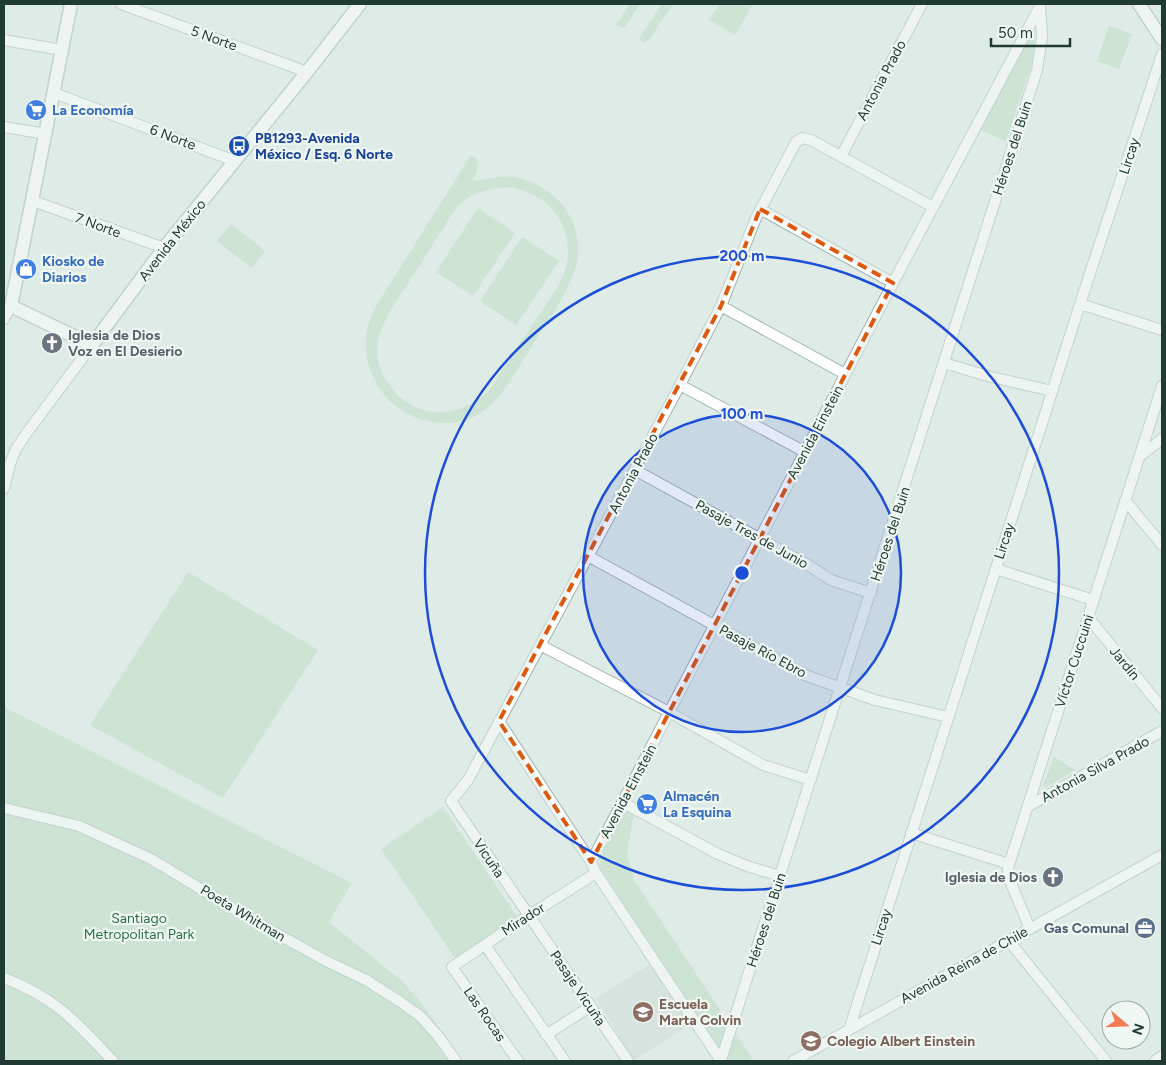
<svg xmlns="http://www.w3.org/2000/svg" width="1166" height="1065" font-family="Figtree,sans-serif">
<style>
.built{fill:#cedad4}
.green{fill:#b8dcc1;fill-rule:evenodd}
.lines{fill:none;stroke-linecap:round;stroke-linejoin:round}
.minor-casing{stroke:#a2b3ad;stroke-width:12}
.tertiary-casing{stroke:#a2b3ad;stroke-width:15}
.minor{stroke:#fff;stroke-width:10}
.tertiary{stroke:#fff;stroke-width:12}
.marked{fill:none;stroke:#de580e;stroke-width:4;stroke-dasharray:10 6;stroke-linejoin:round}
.ring{fill:none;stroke:#1d4ed8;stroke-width:2.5}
.labels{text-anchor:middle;stroke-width:4.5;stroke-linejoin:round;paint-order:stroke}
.street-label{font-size:14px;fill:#203b33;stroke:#f0f7f3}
.shop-label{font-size:14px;font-weight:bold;fill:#366cbe;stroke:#f0f7f3;text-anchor:start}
.transit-label{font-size:14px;font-weight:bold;fill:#164399;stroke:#f0f7f3;text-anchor:start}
.worship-label{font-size:14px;font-weight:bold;fill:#5b616d;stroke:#f0f7f3;text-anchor:start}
.park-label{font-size:14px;fill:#2a7245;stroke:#f0f7f3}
.service-label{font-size:14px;font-weight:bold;fill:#4e5e75;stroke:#f0f7f3;text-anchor:end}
.education-label{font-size:14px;font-weight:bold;fill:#785e54;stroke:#f0f7f3;text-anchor:start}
.centre{fill:#1d4ed8;stroke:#f0f7f3;stroke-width:2.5}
.ring-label{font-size:15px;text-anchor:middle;font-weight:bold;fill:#1d4ed8;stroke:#f0f7f3;stroke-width:4.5;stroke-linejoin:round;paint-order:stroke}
</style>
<rect width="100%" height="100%" fill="#dfebe6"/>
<path class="built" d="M 651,964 L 689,1025 L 634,1060 L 596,998 Z"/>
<path class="green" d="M 630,4 L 640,4 L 625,27 L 623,28 L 616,25 Z
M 662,4 L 673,4 L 649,40 L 644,43 L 640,40 L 640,37 Z
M 719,4 L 753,4 L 735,35 L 709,20 Z
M 1109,26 L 1132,34 L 1119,69 L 1097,61 Z
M 1034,28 L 1035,54 L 1006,141 L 981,130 Z
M 471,155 L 478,160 L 477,171 L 473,181 C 486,179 500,175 514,177 C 553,183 585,220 577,261 C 570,294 546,323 529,351 C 514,374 501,401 477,415 C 446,433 401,419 382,392 C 362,364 361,335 376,306 ZM 508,187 C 528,190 544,198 556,214 C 565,226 570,246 567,261 C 564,282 548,301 537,318 C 521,341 506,365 491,388 C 462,420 413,422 388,383 C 382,374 377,363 377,351 C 377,337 384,323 390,311 L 457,207 C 472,192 488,189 508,187 Z
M 478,208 L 515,233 L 473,296 L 436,272 Z
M 231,224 L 265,251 L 252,268 L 217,241 Z
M 522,237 L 559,261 L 516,325 L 480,301 Z
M 188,572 L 318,650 L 223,798 L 90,725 Z
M 4,707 L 352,883 L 329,922 L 402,981 L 419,1000 L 463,1061 L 4,1061 Z
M 1054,757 L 1075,770 L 1045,788 L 1043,785 Z
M 443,807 L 517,917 L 455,958 L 381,849 Z
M 625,809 L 634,814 L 627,853 L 634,880 L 752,1058 L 749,1061 L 724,1061 L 601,869 L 600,859 Z"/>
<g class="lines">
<g class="minor-casing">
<path id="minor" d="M 121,4 L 307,72
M 4,40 L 62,50
M 54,93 L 235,161
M 4,127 L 46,134
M 841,156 L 922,4
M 33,201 L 164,248
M 760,209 L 893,283
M 1080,304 L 1162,330
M 721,306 L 845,374
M 4,319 L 11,306
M 944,363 L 991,377 L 1052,391
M 680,385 L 805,452
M 1140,456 L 1162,439
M 635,470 L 808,565 L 831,580 L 871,593
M 4,488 L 10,464 L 16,449 L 26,434 L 92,345
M 1125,500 L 1162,545
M 588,556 L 805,675 L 875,700 L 948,717
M 996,569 L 1093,600
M 1088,617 L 1162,708
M 540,645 L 669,712 L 763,765 L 811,780
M 499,721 L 591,862 L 596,873 L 721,1061
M 622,802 L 718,854 L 747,866 L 780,876
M 1027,807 L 1162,731
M 4,808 L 79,826 L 151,859 L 254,921 L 328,962 L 366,980 L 399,1001 L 420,1016 L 438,1036 L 456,1061
M 911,833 L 1009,864
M 591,862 L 893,283 L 1040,6
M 1030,929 L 1008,876 L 1008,868 L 1162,386
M 1009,941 L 1106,1061
M 485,945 L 565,1061
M 4,978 C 56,998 76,1022 113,1061
M 849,1030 L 1080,304 L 1162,54
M 546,1035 L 591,1006
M 721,1060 L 1037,70 L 1042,37 L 1040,5
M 518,1061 L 452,967 L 528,916 L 596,873
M 628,1061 L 451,801 L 468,780 L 680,385 L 721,306 L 756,218 L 796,142 L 802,138 L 811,140 L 933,207
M 793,1061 L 1162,855
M 1155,1061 L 1162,1056"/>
</g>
<g class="tertiary-casing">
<path id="tertiary" d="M 71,4 L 11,306 L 92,345 L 164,248 L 307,72 L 360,4
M 1139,4 L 1162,39"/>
</g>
<use href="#minor" class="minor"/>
<use href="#tertiary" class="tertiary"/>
</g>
<path d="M0 0H1166V1065H0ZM 760,209 L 893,283 L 591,862 L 499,721 L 721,306 Z" fill="#dfebe6" fill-opacity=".55" fill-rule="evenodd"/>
<path class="marked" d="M 760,209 L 893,283 L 591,862 L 499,721 L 721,306 Z"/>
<circle cx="742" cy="573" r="159" fill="#1d4ed8" fill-opacity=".12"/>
<g class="ring">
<circle cx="742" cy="573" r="159"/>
<circle cx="742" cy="573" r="317"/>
</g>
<defs>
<g id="supermarket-disc" transform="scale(1.125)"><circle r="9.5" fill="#3f7fe0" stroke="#f0f7f3"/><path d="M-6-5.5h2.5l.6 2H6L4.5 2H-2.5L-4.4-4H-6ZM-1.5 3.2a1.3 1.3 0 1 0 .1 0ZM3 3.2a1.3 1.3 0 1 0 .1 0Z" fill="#fff"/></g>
<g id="bus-disc" transform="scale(1.125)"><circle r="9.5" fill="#1a4fb4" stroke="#f0f7f3"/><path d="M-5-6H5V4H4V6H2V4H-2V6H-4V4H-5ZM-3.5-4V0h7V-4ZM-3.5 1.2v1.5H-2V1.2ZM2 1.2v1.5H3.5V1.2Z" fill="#fff"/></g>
<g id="shop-disc" transform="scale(1.125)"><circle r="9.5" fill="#3f7fe0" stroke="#f0f7f3"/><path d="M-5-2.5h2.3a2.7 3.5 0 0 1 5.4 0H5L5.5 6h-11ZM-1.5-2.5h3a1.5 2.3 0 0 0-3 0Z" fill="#fff"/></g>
<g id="church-disc" transform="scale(1.125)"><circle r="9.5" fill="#6b7280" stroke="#f0f7f3"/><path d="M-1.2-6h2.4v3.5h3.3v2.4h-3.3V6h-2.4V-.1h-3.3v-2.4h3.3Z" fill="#fff"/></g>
<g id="office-disc" transform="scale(1.125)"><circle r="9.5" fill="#5c6f8a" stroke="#f0f7f3"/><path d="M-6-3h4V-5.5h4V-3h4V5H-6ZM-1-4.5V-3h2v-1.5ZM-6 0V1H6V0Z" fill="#fff"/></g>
<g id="school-disc" transform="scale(1.125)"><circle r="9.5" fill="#8d6e63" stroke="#f0f7f3"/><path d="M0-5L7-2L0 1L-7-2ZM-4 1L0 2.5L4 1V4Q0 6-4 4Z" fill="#fff"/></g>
</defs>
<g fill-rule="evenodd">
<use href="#supermarket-disc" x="36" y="110"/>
<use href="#bus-disc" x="239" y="146"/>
<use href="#shop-disc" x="26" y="269"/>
<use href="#church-disc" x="52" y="343"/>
<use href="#supermarket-disc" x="647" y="804"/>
<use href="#church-disc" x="1053" y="877"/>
<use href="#office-disc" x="1145" y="928"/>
<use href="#school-disc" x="643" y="1012"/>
<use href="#school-disc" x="811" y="1041"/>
</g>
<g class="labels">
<g class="street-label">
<text transform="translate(214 38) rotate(20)" y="5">5 Norte</text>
<text transform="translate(881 80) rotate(-62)" y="5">Antonia Prado</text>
<text transform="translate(173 137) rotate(21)" y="5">6 Norte</text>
<text transform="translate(1012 148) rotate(-72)" y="5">Héroes del Buin</text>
<text transform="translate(1129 156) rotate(-72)" y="5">Lircay</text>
<text transform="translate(98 225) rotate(20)" y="5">7 Norte</text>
<text transform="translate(172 240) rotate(-52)" y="5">Avenida México</text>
<text transform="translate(815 432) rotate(-62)" y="5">Avenida Einstein</text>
<text transform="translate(633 473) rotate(-62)" y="5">Antonia Prado</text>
<text transform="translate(752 534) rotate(29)" y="5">Pasaje Tres de Junio</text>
<text transform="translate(890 534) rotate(-72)" y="5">Héroes del Buin</text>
<text transform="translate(1004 541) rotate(-72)" y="5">Lircay</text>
<text transform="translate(763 651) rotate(28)" y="5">Pasaje Río Ebro</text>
<text transform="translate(1074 661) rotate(-72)" y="5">Víctor Cuccuini</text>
<text transform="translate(1125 663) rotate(51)" y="5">Jardín</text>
<text transform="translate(1095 769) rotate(-29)" y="5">Antonia Silva Prado</text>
<text transform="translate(628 791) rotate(-62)" y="5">Avenida Einstein</text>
<text transform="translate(489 858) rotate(56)" y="5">Vicuña</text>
<text transform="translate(243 913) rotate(31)" y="5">Poeta Whitman</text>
<text transform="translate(523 919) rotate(-33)" y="5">Mirador</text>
<text transform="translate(766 920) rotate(-72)" y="5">Héroes del Buin</text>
<text transform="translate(881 927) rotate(-72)" y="5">Lircay</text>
<text transform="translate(964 965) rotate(-29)" y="5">Avenida Reina de Chile</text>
<text transform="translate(578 988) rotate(56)" y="5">Pasaje Vicuña</text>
<text transform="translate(485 1014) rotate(55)" y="5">Las Rocas</text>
</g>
<g class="shop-label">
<text x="52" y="115">La Economía</text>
<text x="42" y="266">Kiosko de<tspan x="42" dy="16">Diarios</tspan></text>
<text x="663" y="801">Almacén<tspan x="663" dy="16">La Esquina</tspan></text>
</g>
<g class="transit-label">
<text x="255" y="143">PB1293-Avenida<tspan x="255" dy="16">México / Esq. 6 Norte</tspan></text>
</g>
<g class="worship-label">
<text x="68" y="340">Iglesia de Dios<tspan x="68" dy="16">Voz en El Desierio</tspan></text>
<text x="1037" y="882" text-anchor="end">Iglesia de Dios</text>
</g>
<g class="park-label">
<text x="139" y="923">Santiago<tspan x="139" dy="16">Metropolitan Park</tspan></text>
</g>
<g class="service-label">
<text x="1129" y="933">Gas Comunal</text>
</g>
<g class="education-label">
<text x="659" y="1009">Escuela<tspan x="659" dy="16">Marta Colvin</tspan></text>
<text x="827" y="1046">Colegio Albert Einstein</text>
</g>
</g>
<circle cx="742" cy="573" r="8" class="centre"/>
<g class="ring-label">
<text x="742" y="261">200 m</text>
<text x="742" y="419">100 m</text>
</g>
<rect width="1166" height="1065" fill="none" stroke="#203b33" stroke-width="10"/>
<g transform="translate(1126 1025) rotate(109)"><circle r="24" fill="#f0f7f3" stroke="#9daca6"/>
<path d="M0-4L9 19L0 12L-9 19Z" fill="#f37a55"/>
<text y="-8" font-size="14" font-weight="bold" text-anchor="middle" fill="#203b33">N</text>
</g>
<path d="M991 38v8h79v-8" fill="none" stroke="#203b33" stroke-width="2.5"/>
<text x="998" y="38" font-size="15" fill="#203b33" stroke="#f0f7f3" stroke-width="4" paint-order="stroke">50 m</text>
</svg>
